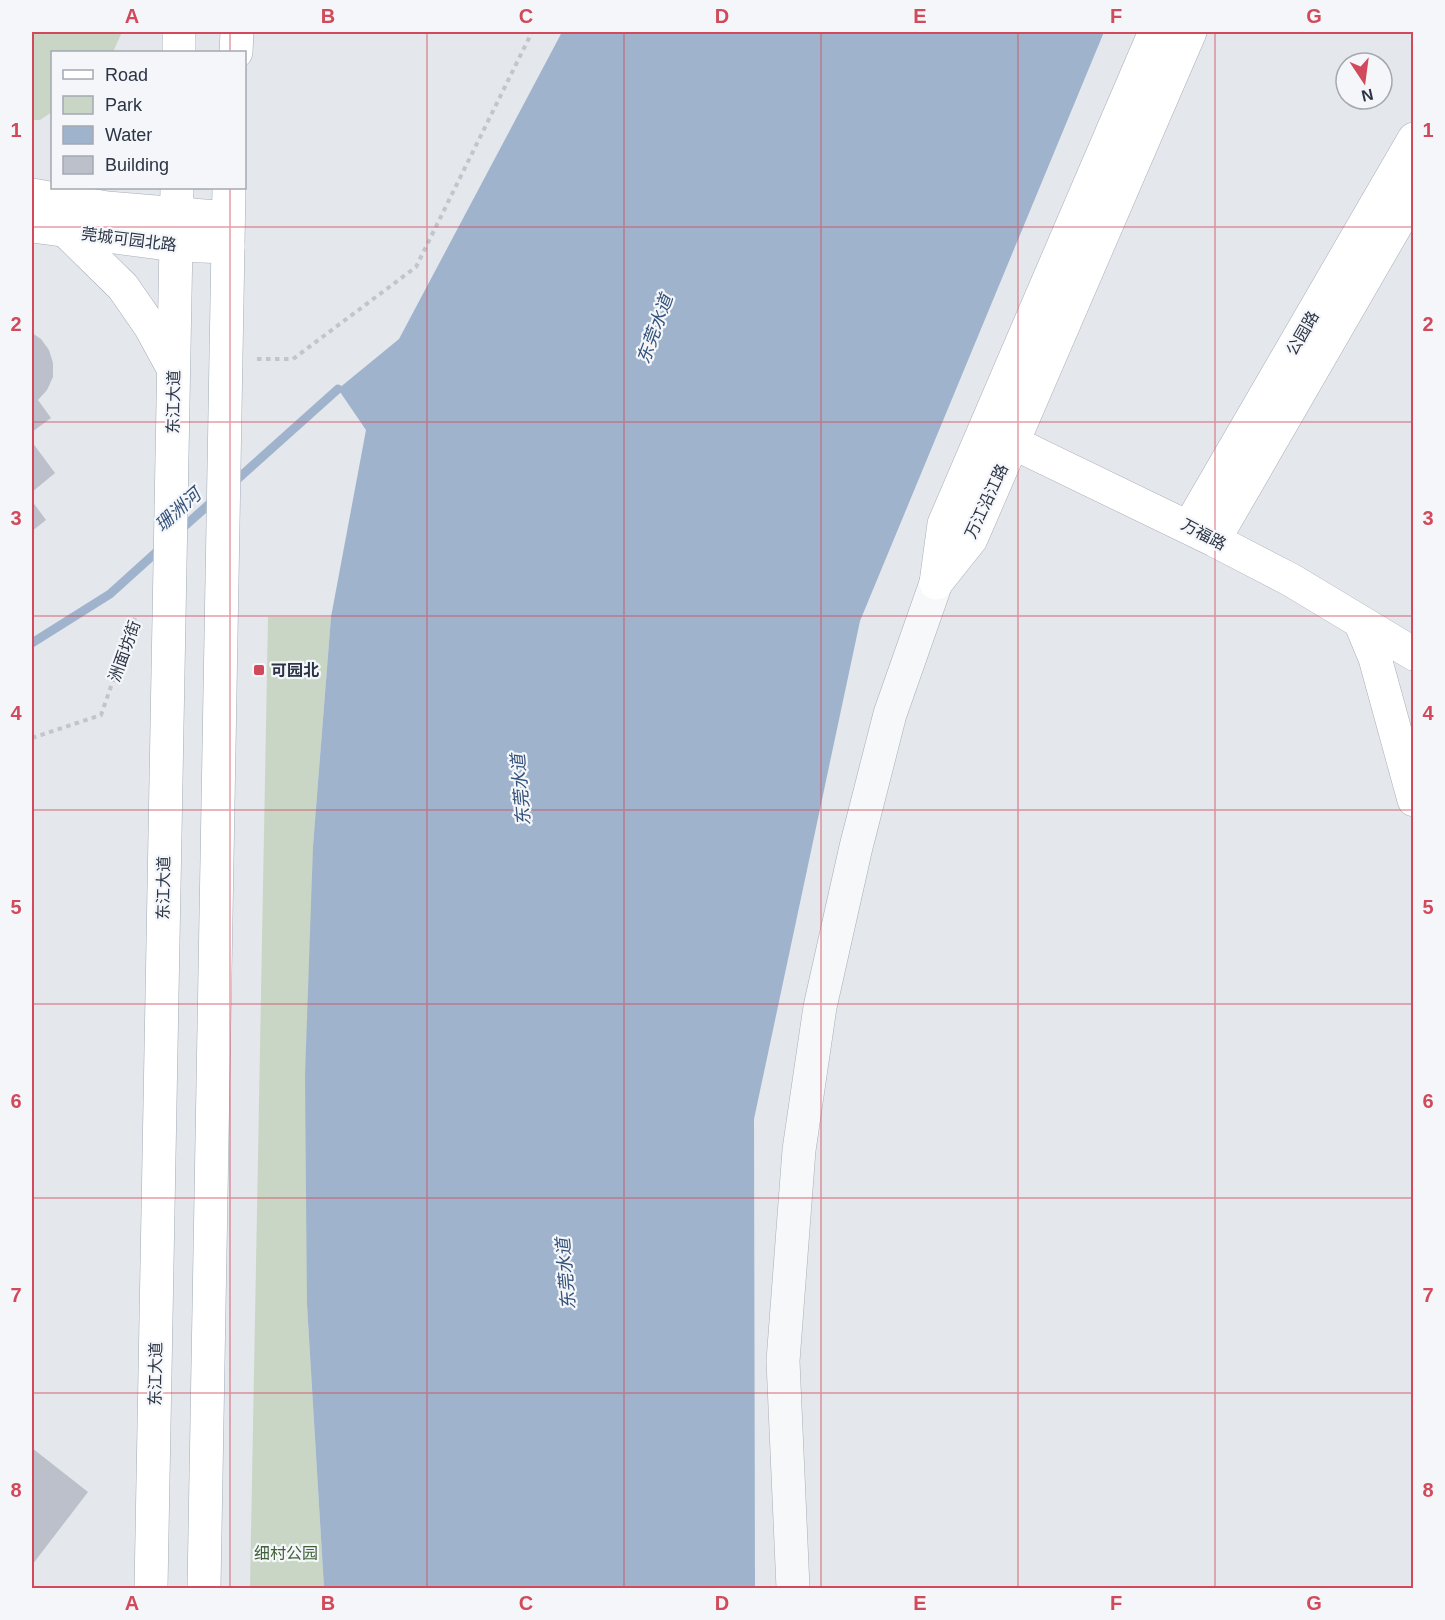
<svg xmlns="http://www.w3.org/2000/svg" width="1445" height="1620" font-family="Helvetica,'Noto Sans SC',sans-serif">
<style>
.green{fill:#c9d6c5}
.water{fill:#9fb4cc}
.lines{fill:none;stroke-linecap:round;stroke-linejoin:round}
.stream{stroke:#9fb4cc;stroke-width:9}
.building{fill:#bbc0ca}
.street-casing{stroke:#a9aeb7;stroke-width:34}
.secondary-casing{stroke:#a9aeb7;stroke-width:34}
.primary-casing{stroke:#a3abb8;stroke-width:34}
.path{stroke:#c2c5cb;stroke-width:4;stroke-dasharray:4.5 4.5;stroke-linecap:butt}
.street{stroke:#f7f8fa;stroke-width:33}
.secondary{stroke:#fff;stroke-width:33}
.primary{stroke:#fff;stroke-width:33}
.grid{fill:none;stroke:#d1495b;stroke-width:1.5;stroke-opacity:0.55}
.poi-dot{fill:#d1495b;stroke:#f4f6f9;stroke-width:2}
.labels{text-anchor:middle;stroke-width:4.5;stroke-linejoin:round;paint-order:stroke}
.street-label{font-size:16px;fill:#2b3445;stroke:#f4f6f9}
.poi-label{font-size:16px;font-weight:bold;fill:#2b3445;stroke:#f4f6f9;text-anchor:start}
.park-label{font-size:16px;fill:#3f6138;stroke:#f4f6f9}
.water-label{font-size:18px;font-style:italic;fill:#34527a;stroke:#f4f6f9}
.neatline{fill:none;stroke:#d1495b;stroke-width:2}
.grid-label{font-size:20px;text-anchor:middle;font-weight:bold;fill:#d1495b}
</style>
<rect width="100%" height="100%" fill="#e4e7ec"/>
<path class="green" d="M 32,32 L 122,32 L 113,52 L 52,52 L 52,112 L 40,120 L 32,120 Z
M 268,617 L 331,617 L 313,846 L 307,1305 L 324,1588 L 250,1588 Z"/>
<path class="water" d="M 562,32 L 1104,32 L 860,621 L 754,1119 L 755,1588 L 324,1588 L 307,1305 L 305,1076 L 313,846 L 331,617 L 366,430 L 338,389 L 399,339 Z"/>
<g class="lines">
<path class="stream" d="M 232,484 L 338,389
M 178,532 L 215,499
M 32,643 L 110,594 L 162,547"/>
</g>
<path class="building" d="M 32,333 L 41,339 L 49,350 L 53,363 L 53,377 L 47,390 L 38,400 L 51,418 L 32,432 Z
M 32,442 L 55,473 L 32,492 Z
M 32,501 L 46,520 L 32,531 Z
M 32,1448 L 88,1492 L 32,1565 Z"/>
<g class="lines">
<g class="street-casing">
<path id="street" d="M 793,1588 L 783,1361 L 799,1150 L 820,1007 L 856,847 L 890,714 L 936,583"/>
</g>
<g class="secondary-casing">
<path id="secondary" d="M 1155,32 L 944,524 L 936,583 L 971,539 L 1190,32
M 32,195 L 107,208 L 228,218
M 32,226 L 175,245 L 228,247
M 993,433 L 1214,540 L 1291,580 L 1414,654
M 1189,527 L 1414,139
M 1214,540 L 1414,194
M 1360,622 L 1375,658 L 1414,800"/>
</g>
<g class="primary-casing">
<path id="primary" d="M 179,52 L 179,32
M 236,52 L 237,32
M 54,199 L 74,188
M 66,231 L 123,287 L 150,326 L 173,368
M 151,1588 L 177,188
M 204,1588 L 229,188"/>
</g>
<path class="path" d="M 257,359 L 293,359 L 416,267 L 532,32
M 32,738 L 101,715 L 135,618"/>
<use href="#street" class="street"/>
<use href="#secondary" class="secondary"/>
<use href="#primary" class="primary"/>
</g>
<path class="grid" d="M 230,32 L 230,52M 427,32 L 427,1588M 624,32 L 624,1588M 821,32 L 821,1588M 1018,32 L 1018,1588M 1215,32 L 1215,1588M 230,188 L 230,1588M 32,227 L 1414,227M 32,422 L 1414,422M 32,616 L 1414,616M 32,810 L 1414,810M 32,1004 L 1414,1004M 32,1198 L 1414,1198M 32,1393 L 1414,1393"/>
<rect class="poi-dot" x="253" y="664" width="12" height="12" rx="3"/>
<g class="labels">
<g class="street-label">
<text transform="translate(129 239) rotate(7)" y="6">莞城可园北路</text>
<text transform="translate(1302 333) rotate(-60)" y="6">公园路</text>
<text transform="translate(173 402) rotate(-89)" y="6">东江大道</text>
<text transform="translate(986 501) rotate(-65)" y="6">万江沿江路</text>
<text transform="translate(1204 534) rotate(28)" y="6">万福路</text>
<text transform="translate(124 651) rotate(-70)" y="6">洲面坊街</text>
<text transform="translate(163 888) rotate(-89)" y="6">东江大道</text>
<text transform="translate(155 1374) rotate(-89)" y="6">东江大道</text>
</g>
<g class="poi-label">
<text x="271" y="676">可园北</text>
</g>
<g class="park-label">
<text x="286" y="1559">细村公园</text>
</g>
<g class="water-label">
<text transform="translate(655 329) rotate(-70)" y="6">东莞水道</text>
<text transform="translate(178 510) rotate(-42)" y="6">珊洲河</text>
<text transform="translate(521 790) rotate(-95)" y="6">东莞水道</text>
<text transform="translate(566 1274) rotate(-95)" y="6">东莞水道</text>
</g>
</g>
<rect width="1445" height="1620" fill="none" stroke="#f4f6f9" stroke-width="66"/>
<rect x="51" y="51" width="195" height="138" fill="#f4f6f9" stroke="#a4a8b1" stroke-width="1.5"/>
<rect x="63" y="70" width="30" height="9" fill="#ffffff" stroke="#a4a8b1" stroke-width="1.5"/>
<text x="105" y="81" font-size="18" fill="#2b3445">Road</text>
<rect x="63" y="96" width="30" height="18" fill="#c9d6c5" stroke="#a4a8b1" stroke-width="1.5"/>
<text x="105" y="111" font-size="18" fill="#2b3445">Park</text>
<rect x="63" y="126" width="30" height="18" fill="#9fb4cc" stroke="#a4a8b1" stroke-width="1.5"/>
<text x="105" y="141" font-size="18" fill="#2b3445">Water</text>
<rect x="63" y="156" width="30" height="18" fill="#bbc0ca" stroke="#a4a8b1" stroke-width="1.5"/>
<text x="105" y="171" font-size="18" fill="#2b3445">Building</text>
<g transform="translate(1364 81) rotate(167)"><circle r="28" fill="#f4f6f9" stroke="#a4a8b1" stroke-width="1.5"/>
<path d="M0-4.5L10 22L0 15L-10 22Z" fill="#d1495b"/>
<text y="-9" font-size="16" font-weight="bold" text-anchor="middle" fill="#2b3445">N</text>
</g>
<rect x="33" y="33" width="1379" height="1554" class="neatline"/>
<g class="grid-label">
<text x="132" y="23">A</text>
<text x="328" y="23">B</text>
<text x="526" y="23">C</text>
<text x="722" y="23">D</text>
<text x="920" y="23">E</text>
<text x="1116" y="23">F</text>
<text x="1314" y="23">G</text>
<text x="16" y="137">1</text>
<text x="1428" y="137">1</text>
<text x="16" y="331">2</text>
<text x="1428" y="331">2</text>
<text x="16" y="525">3</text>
<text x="1428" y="525">3</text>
<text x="16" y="720">4</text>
<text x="1428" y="720">4</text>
<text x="16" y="914">5</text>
<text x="1428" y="914">5</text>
<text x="16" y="1108">6</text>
<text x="1428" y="1108">6</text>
<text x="16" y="1302">7</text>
<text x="1428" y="1302">7</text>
<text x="16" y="1497">8</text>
<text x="1428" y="1497">8</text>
<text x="132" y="1610">A</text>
<text x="328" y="1610">B</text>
<text x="526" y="1610">C</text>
<text x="722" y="1610">D</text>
<text x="920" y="1610">E</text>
<text x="1116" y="1610">F</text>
<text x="1314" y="1610">G</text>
</g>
</svg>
